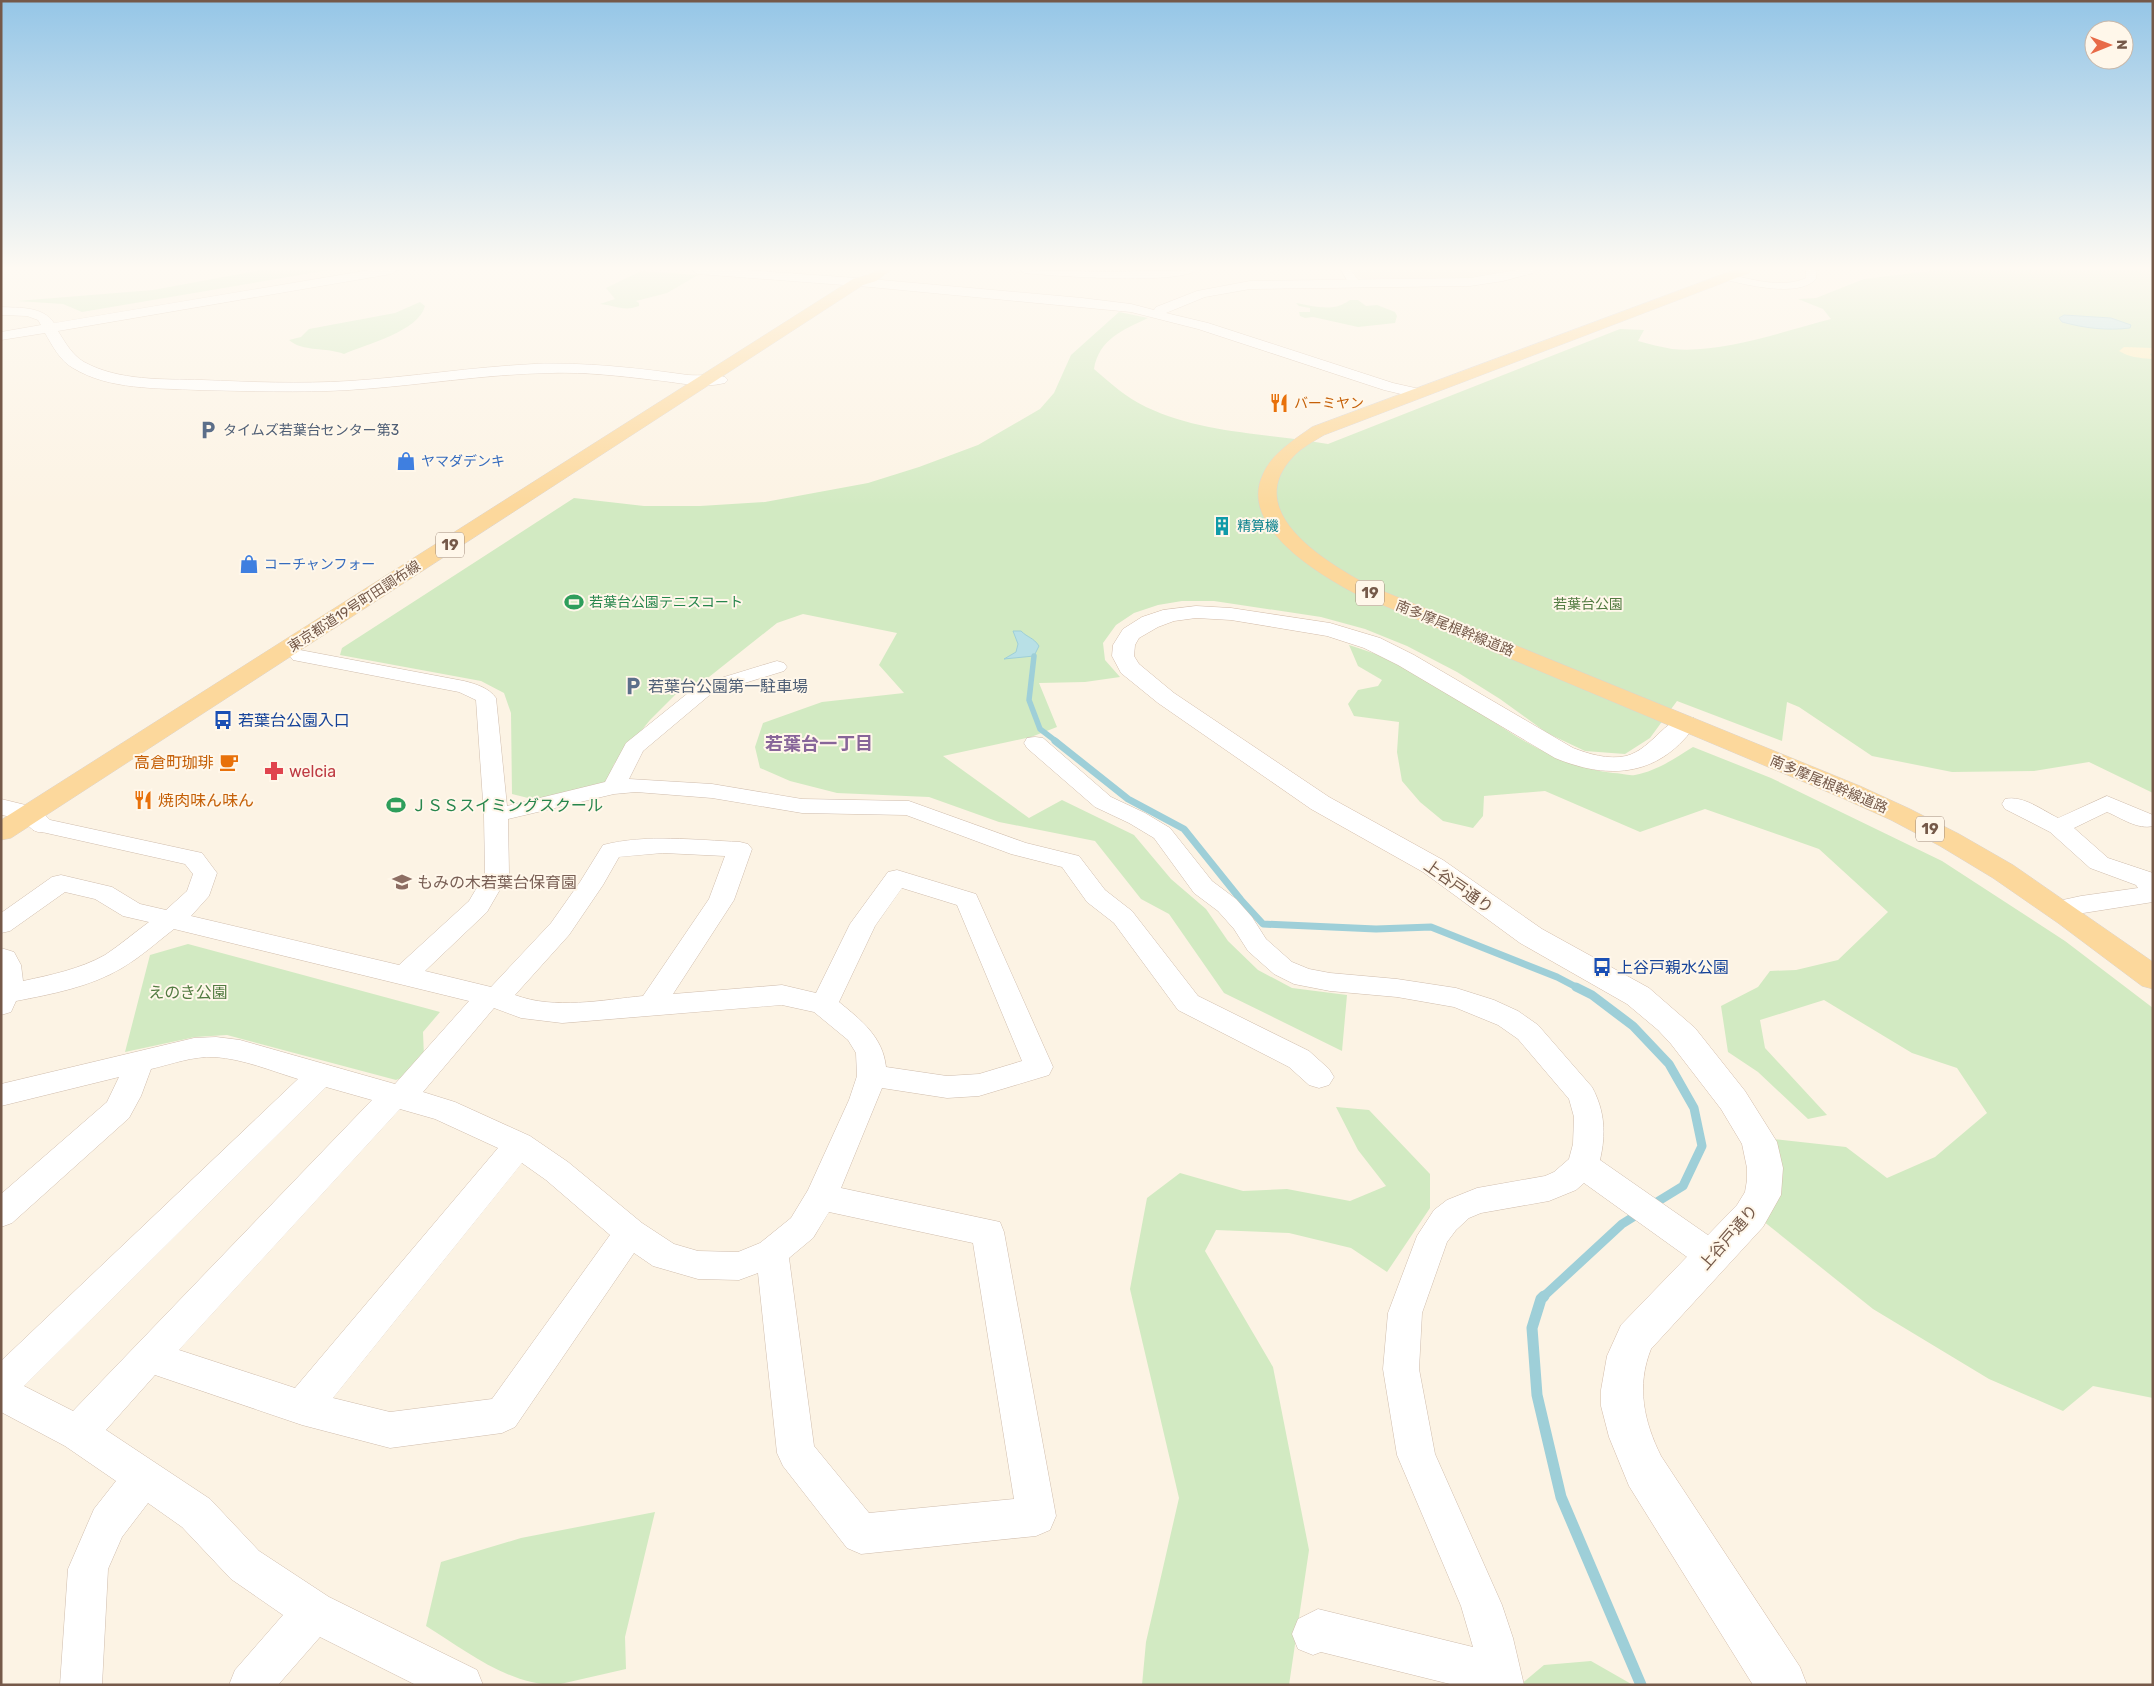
<svg xmlns="http://www.w3.org/2000/svg" width="2154" height="1686" font-family="Rubik,'Noto Sans JP',sans-serif">
<style>
.residential{fill:#f4e5d2}
.green{fill:#d2eac2}
.sand{fill:#fceebe}
.water{fill:#b8e0e6;stroke:#9ecfd8}
.lines{fill:none;stroke-linecap:round;stroke-linejoin:round}
.stream-far3{stroke:#9ecfd8;stroke-width:5.5}
.stream-far2{stroke:#9ecfd8;stroke-width:7}
.stream-far1{stroke:#9ecfd8;stroke-width:9}
.stream{stroke:#9ecfd8;stroke-width:11}
.street-casing{stroke:#d0bdad;stroke-width:1}
.secondary-casing{stroke:#d3bcaa;stroke-width:1}
.primary-casing{stroke:#dbd4d0;stroke-width:1}
.street{fill:#fff;fill-rule:evenodd}
.secondary{fill:#fff;fill-rule:evenodd}
.primary{fill:#fcd89c;fill-rule:evenodd}
.labels{text-anchor:middle;stroke-width:4;stroke-linejoin:round;paint-order:stroke}
.far-food-label{font-size:14px;fill:#c56008;stroke:#fff7ea;text-anchor:start}
.far-service-label{font-size:14px;fill:#4e5e75;stroke:#fff7ea;text-anchor:start}
.far-shop-label{font-size:14px;fill:#366cbe;stroke:#fff7ea;text-anchor:start}
.far-culture-label{font-size:14px;fill:#0d838f;stroke:#fff7ea;text-anchor:start}
.far-leisure-label{font-size:14px;fill:#27864d;stroke:#fff7ea;text-anchor:start}
.far-park-label{font-size:14px;fill:#527b41;stroke:#fff7ea}
.far-street-label{font-size:14px;fill:#755949;stroke:#fff7ea}
.shield{fill:#fff7ea;stroke:#9e8879;stroke-width:1}
.shield-label{font-size:15px;font-weight:bold;fill:#755949}
.service-label{font-size:16px;fill:#4e5e75;stroke:#fff7ea;text-anchor:start}
.transit-label{font-size:16px;fill:#164399;stroke:#fff7ea;text-anchor:start}
.food-label{font-size:16px;fill:#c56008;stroke:#fff7ea;text-anchor:end}
.health-label{font-size:16px;fill:#be3a42;stroke:#fff7ea;text-anchor:start}
.leisure-label{font-size:16px;fill:#27864d;stroke:#fff7ea;text-anchor:start}
.education-label{font-size:16px;fill:#785e54;stroke:#fff7ea;text-anchor:start}
.street-label{font-size:16px;fill:#755949;stroke:#fff7ea}
.park-label{font-size:16px;fill:#527b41;stroke:#fff7ea}
.neighbourhood-label{font-size:18px;font-weight:bold;fill:#876599;stroke:#fff7ea}
</style>
<rect width="100%" height="100%" fill="#fcf3e4"/>
<path class="residential" d="M 1352,270 L 1509,270 L 1471,277 L 1363,279 L 1357,277 Z"/>
<path class="green" d="M 261,270 L 329,270 L 82,312 L 63,304 L 17,301 L 153,290 Z
M 1938,270 L 2153,270 L 2153,793 L 2089,762 L 2034,771 L 1952,772 L 1872,756 L 1799,707 L 1787,702 L 1782,741 L 1677,701 L 1650,738 L 1625,754 L 1585,751 L 1547,733 L 1500,699 L 1457,672 L 1407,646 L 1365,629 L 1321,617 L 1214,601 L 1182,601 L 1158,605 L 1134,613 L 1116,625 L 1103,643 L 1105,660 L 1120,677 L 1085,682 L 1039,683 L 1057,727 L 1031,737 L 943,756 L 1029,818 L 1062,800 L 1134,835 L 1171,879 L 1206,909 L 1228,941 L 1258,970 L 1292,988 L 1347,995 L 1342,1051 L 1224,993 L 1169,914 L 1141,899 L 1095,841 L 999,822 L 929,797 L 837,793 L 790,781 L 760,768 L 755,747 L 763,723 L 822,702 L 904,693 L 879,665 L 897,633 L 803,614 L 777,623 L 709,677 L 679,691 L 650,720 L 614,764 L 607,782 L 536,800 L 512,794 L 511,713 L 504,693 L 481,681 L 340,655 L 342,648 L 574,498 L 644,506 L 700,506 L 765,502 L 868,483 L 919,467 L 978,445 L 1040,409 L 1054,393 L 1071,355 L 1119,312 L 1148,318 C 1123,330 1099,339 1094,369 C 1110,383 1127,398 1146,407 C 1203,434 1267,433 1328,444 L 1620,329 L 1644,330 L 1638,341 C 1649,344 1661,347 1672,349 C 1720,354 1785,331 1831,319 L 1823,309 L 1798,299 L 1816,298 L 1864,279 Z
M 641,271 L 698,275 L 667,293 L 636,301 L 639,303 L 639,306 C 624,312 614,305 600,304 L 615,299 L 606,288 Z
M 1350,300 L 1358,300 L 1366,306 L 1377,305 L 1395,312 L 1397,316 L 1395,323 L 1358,327 L 1313,317 L 1305,318 L 1300,316 L 1299,312 L 1310,312 L 1310,308 L 1299,306 L 1296,303 C 1315,306 1332,313 1350,300 Z
M 420,302 L 425,306 C 419,331 367,344 344,354 C 327,347 302,352 289,340 L 301,337 L 309,329 L 395,313 Z
M 1349,645 C 1363,650 1378,654 1392,660 C 1468,693 1527,763 1613,773 C 1620,773 1628,776 1635,775 C 1657,771 1675,758 1693,747 L 1771,778 L 1942,861 L 2065,941 L 2153,1008 L 2153,1398 L 2093,1386 L 2063,1411 L 1989,1379 L 1873,1309 L 1758,1217 L 1773,1139 L 1846,1147 L 1887,1178 L 1935,1157 L 1987,1113 L 1957,1068 L 1912,1053 L 1824,1000 L 1760,1020 L 1765,1048 L 1827,1115 L 1808,1119 L 1758,1072 L 1728,1052 L 1721,1006 L 1758,987 L 1770,971 L 1796,970 L 1838,960 L 1888,912 L 1819,849 L 1705,809 L 1640,832 L 1545,791 L 1484,796 L 1483,816 L 1473,828 L 1443,821 L 1420,802 L 1402,781 L 1397,752 L 1399,722 L 1354,716 L 1348,704 L 1358,690 L 1378,686 L 1382,680 L 1358,666 Z
M 188,944 L 440,1012 L 423,1032 L 424,1057 L 408,1075 L 396,1080 L 227,1035 L 195,1037 L 125,1052 L 150,955 Z
M 1336,1107 L 1369,1110 L 1430,1174 L 1430,1208 L 1387,1272 L 1351,1248 L 1289,1233 L 1216,1230 L 1205,1251 L 1273,1367 L 1309,1550 L 1289,1685 L 1142,1685 L 1146,1642 L 1179,1498 L 1130,1289 L 1147,1198 L 1180,1173 L 1243,1191 L 1287,1189 L 1350,1201 L 1386,1186 L 1358,1150 Z
M 655,1512 L 625,1637 L 626,1669 L 556,1685 C 508,1685 465,1650 426,1626 L 441,1562 L 521,1538 Z
M 1591,1661 L 1633,1685 L 1520,1685 L 1544,1665 Z"/>
<path class="sand" d="M 2124,347 L 2153,348 L 2153,353 L 2150,354 L 2152,357 L 2151,359 C 2139,358 2129,357 2119,351 Z"/>
<path class="water" d="M 2064,315 L 2111,318 L 2131,325 L 2130,328 C 2106,331 2084,328 2062,322 L 2059,318 Z
M 1013,631 L 1021,631 C 1028,638 1033,637 1039,646 L 1034,656 L 1004,659 L 1016,652 L 1018,644 Z"/>
<g class="lines">
<path class="stream-far3" d="M 1034,656 L 1029,700 L 1040,729 L 1057,742"/>
<path class="stream-far2" d="M 1055,741 L 1128,799 L 1184,829 L 1241,900 L 1263,924 L 1376,929 L 1431,927 L 1557,977 L 1578,988"/>
<path class="stream-far1" d="M 1576,987 L 1592,995 L 1633,1026 L 1669,1064 L 1694,1108 L 1702,1146 L 1683,1186 L 1652,1205
M 1543,1297 L 1622,1224 L 1638,1214"/>
<path class="stream" d="M 1544,1296 L 1541,1299 L 1532,1328 L 1537,1395 L 1561,1497 L 1641,1685"/>
<g class="street-casing">
<path id="street" d="M 1020,270 L 1108,272 L 1196,270 C 1180,285 1052,276 1025,273 Z
M 1341,270 L 1351,270 L 1360,283 L 1358,285 L 1350,285 Z
M 1806,270 L 1816,270 L 1816,279 C 1799,298 1746,285 1723,279 L 1722,277 L 1727,274 C 1750,279 1783,289 1806,278 Z
M 300,650 L 464,681 C 476,684 489,688 496,698 L 507,806 L 605,782 L 626,743 L 698,685 L 770,663 L 777,661 L 784,663 L 787,667 L 784,671 L 712,693 L 643,751 L 629,779 L 712,784 L 802,799 L 909,801 L 1026,843 L 1079,856 L 1105,890 L 1132,911 L 1198,996 L 1309,1051 L 1329,1069 L 1334,1077 L 1329,1085 L 1319,1088 L 1309,1085 L 1289,1067 L 1178,1010 L 1114,923 L 1087,902 L 1062,867 L 1011,854 L 906,815 L 802,813 L 712,798 L 636,792 L 614,794 L 508,819 L 509,874 L 487,912 L 425,971 L 491,987 L 551,923 L 580,882 L 603,845 C 646,834 695,840 740,842 L 748,844 L 752,849 L 734,900 L 673,994 L 782,985 L 816,993 L 850,924 L 888,872 L 897,870 L 976,894 L 1053,1067 L 1049,1075 L 979,1096 L 947,1098 L 882,1088 L 841,1188 L 1000,1222 L 1004,1232 L 1056,1516 L 1050,1530 L 1036,1536 L 861,1554 L 847,1548 L 783,1466 L 777,1453 L 758,1273 L 739,1280 L 698,1279 L 653,1266 L 634,1253 L 515,1427 L 502,1433 L 390,1448 L 302,1425 L 155,1375 L 106,1430 L 210,1499 L 259,1551 L 329,1597 L 477,1670 L 483,1685 L 416,1685 L 320,1637 L 278,1685 L 229,1685 L 235,1670 L 283,1615 L 231,1579 L 182,1527 L 148,1503 L 122,1537 L 108,1569 L 102,1685 L 60,1685 L 68,1569 L 94,1509 L 116,1481 L 65,1446 L 1,1412 L 1,1361 L 298,1079 C 272,1071 243,1059 215,1057 C 193,1056 172,1064 151,1069 L 141,1096 L 129,1118 L 12,1223 L 1,1227 L 1,1194 L 107,1102 L 119,1077 L 1,1106 L 1,1084 L 194,1038 L 216,1037 L 240,1040 L 395,1084 L 469,1001 L 174,929 C 157,942 141,957 122,968 C 90,987 52,994 16,1001 L 11,1012 L 1,1015 L 1,948 L 14,952 L 21,965 L 23,981 C 51,975 80,969 105,955 C 120,945 134,933 149,922 L 123,916 L 95,899 L 65,892 L 10,931 L 1,933 L 1,913 L 52,877 L 61,875 L 112,887 L 140,904 L 166,910 L 187,891 L 193,874 L 185,864 L 33,830 L 29,825 L 33,820 L 41,818 L 202,853 L 217,873 L 209,896 L 191,916 L 399,965 L 469,901 L 485,874 L 484,815 L 476,700 L 459,692 L 293,660 L 290,656 L 293,652 ZM 663,853 L 725,856 L 709,899 L 643,996 C 602,1000 555,1010 515,995 L 569,935 L 603,885 L 619,857 ZM 902,888 L 957,905 L 1022,1061 L 979,1074 L 947,1076 L 886,1067 C 883,1037 861,1020 839,1002 L 875,926 ZM 782,1005 L 814,1012 L 848,1040 L 856,1053 L 857,1076 L 849,1100 L 808,1190 L 791,1218 L 760,1243 L 738,1252 L 698,1251 L 674,1244 L 642,1223 L 568,1162 L 530,1136 L 455,1102 L 423,1092 L 494,1008 L 521,1018 L 562,1023 ZM 326,1087 L 372,1100 L 73,1411 L 24,1386 ZM 400,1109 L 435,1119 L 498,1148 L 295,1388 L 179,1350 ZM 522,1163 L 546,1180 L 610,1235 L 492,1399 L 390,1412 L 333,1398 ZM 829,1212 L 973,1243 L 1014,1499 L 869,1513 L 814,1446 L 789,1258 L 813,1238 Z
M 1035,737 L 1043,738 L 1111,797 L 1145,813 L 1170,828 L 1212,881 L 1236,899 L 1252,917 L 1266,939 L 1292,962 L 1309,969 L 1330,973 L 1397,979 L 1456,988 L 1494,1000 L 1518,1011 L 1538,1025 L 1592,1087 C 1605,1111 1606,1134 1600,1160 L 1725,1247 L 1730,1257 L 1725,1267 L 1713,1271 L 1701,1267 L 1584,1183 L 1576,1190 L 1549,1201 L 1481,1213 L 1469,1218 L 1456,1230 L 1447,1242 L 1422,1313 L 1419,1369 L 1435,1454 L 1502,1605 L 1513,1638 L 1524,1685 L 1454,1685 L 1321,1652 L 1313,1655 L 1298,1649 L 1292,1634 L 1298,1619 L 1318,1609 L 1473,1647 L 1461,1606 L 1397,1455 L 1383,1369 L 1388,1313 L 1417,1236 L 1434,1210 L 1447,1200 L 1477,1188 L 1545,1176 L 1554,1172 L 1569,1159 L 1573,1144 L 1574,1117 L 1569,1099 L 1518,1039 L 1498,1025 L 1454,1007 L 1397,997 L 1330,991 L 1294,984 L 1274,974 L 1248,951 L 1234,929 L 1218,911 L 1194,893 L 1154,838 L 1129,823 L 1095,807 L 1027,748 L 1024,743 L 1027,738 Z
M 2107,796 L 2153,815 L 2153,826 C 2138,830 2121,818 2107,812 L 2074,828 L 2108,858 L 2153,873 L 2153,902 L 2058,917 L 2049,915 L 2045,909 L 2049,903 L 2081,896 L 2138,888 L 2136,885 L 2090,868 L 2050,832 L 2005,809 L 2002,804 L 2005,799 C 2023,795 2042,810 2058,818 Z"/>
</g>
<g class="secondary-casing">
<path id="secondary" d="M 370,270 L 397,270 L 391,274 L 58,331 C 65,342 72,355 84,362 C 119,381 163,379 202,380 C 251,382 300,384 349,381 C 411,377 472,367 534,364 C 585,362 637,368 688,375 C 700,376 714,374 725,377 L 728,380 L 725,383 C 702,389 677,382 654,380 C 620,376 586,372 552,373 C 484,374 417,386 349,390 C 299,393 249,391 198,390 C 157,388 109,390 73,368 C 60,361 52,345 45,333 L 1,340 L 1,332 L 41,325 L 38,320 L 27,316 L 1,315 L 1,307 C 20,308 43,306 54,323 Z
M 692,270 L 745,270 L 870,279 L 1082,298 L 1131,304 L 1154,310 L 1156,307 L 1197,291 L 1250,281 L 1470,278 L 1516,270 L 1535,270 L 1533,273 L 1503,281 L 1470,286 L 1250,289 L 1205,297 L 1166,313 L 1208,323 L 1393,383 L 1424,390 L 1426,393 L 1424,396 L 1418,398 L 1384,390 L 1198,329 L 1131,312 L 870,287 L 698,274 Z
M 1196,606 L 1231,608 L 1330,623 L 1380,638 L 1414,655 L 1573,748 C 1589,754 1608,760 1626,756 C 1654,749 1668,711 1694,718 L 1697,723 C 1661,776 1611,781 1555,758 L 1398,665 L 1364,648 L 1327,636 L 1231,620 L 1196,618 L 1174,621 L 1158,627 L 1139,638 L 1135,645 L 1134,656 L 1139,664 L 1174,693 L 1329,797 L 1443,860 L 1542,929 L 1649,988 L 1695,1028 L 1745,1091 L 1777,1142 L 1783,1168 L 1781,1195 L 1763,1227 L 1651,1349 C 1636,1386 1644,1422 1661,1456 L 1800,1667 L 1807,1685 L 1753,1685 L 1629,1486 L 1609,1437 L 1601,1406 L 1601,1390 L 1607,1356 L 1621,1325 L 1737,1205 L 1745,1192 L 1747,1180 L 1747,1168 L 1742,1144 L 1721,1109 L 1671,1044 L 1658,1030 L 1627,1004 L 1520,943 L 1423,872 L 1311,809 L 1158,703 L 1121,673 L 1112,656 L 1113,645 L 1123,629 L 1142,617 L 1163,610 Z
M 1,799 L 38,808 L 55,825 L 51,831 C 30,836 33,825 18,819 C 13,817 7,816 1,815 Z"/>
</g>
<g class="primary-casing">
<path id="primary" d="M 877,270 L 891,270 L 876,281 L 863,285 L 11,838 L 1,840 L 1,820 L 853,279 L 868,275 Z
M 1734,270 L 1751,270 L 1749,273 L 1324,435 C 1314,441 1301,448 1293,457 C 1241,512 1326,562 1368,585 L 1860,786 L 1910,809 L 1959,834 L 2013,865 L 2153,962 L 2153,989 L 2142,986 L 2058,923 L 1993,878 L 1940,846 L 1891,820 L 1842,798 L 1354,593 C 1317,573 1238,526 1263,474 C 1272,453 1294,440 1312,427 Z"/>
</g>
<use href="#street" class="street"/>
<use href="#secondary" class="secondary"/>
<use href="#primary" class="primary"/>
</g>
<linearGradient id="sky" x2="0" y2="1"><stop stop-color="#95c6e7"/><stop offset="0.53" stop-color="#fefaf3"/><stop offset="1" stop-color="#fefaf3" stop-opacity="0"/></linearGradient>
<rect width="2154" height="506" fill="url(#sky)"/>
<defs>
<g id="restaurant-bare" transform="scale(1.5)"><path d="M-5-6h1v4h1v-4h1v4h1v-4h1v5L-1.5 .5V6h-2V.5L-5-1ZM5-6V6H3V1.5H1.5Q1.5-4 5-6Z" fill="#e8710a" stroke="#fff7ea" stroke-width="2.5" paint-order="stroke"/></g>
<g id="parking-bare" transform="scale(1.5)"><path d="M-3.5-5.5H1a3.5 3.5 0 0 1 0 7H-1V5.5H-3.5ZM-1-3.4V-.6H.8a1.4 1.4 0 0 0 0-2.8Z" fill="#5c6f8a" stroke="#fff7ea" stroke-width="2.5" paint-order="stroke"/></g>
<g id="shop-bare" transform="scale(1.5)"><path d="M-5-2.5h2.3a2.7 3.5 0 0 1 5.4 0H5L5.5 6h-11ZM-1.5-2.5h3a1.5 2.3 0 0 0-3 0Z" fill="#3f7fe0" stroke="#fff7ea" stroke-width="2.5" paint-order="stroke"/></g>
<g id="building-bare" transform="scale(1.5)"><path d="M-4-6H4V6H1V3H-1V6H-4ZM-2.5-4.3h1.7v1.8h-1.7ZM.8-4.3h1.7v1.8H.8ZM-2.5-1h1.7V.8h-1.7ZM.8-1h1.7V.8H.8Z" fill="#0f9aa8" stroke="#fff7ea" stroke-width="2.5" paint-order="stroke"/></g>
<g id="stadium-bare" transform="scale(1.5)"><path d="M0-5a6.5 5 0 1 0 0 10a6.5 5 0 1 0 0-10ZM-3.5-1.8h7v3.6h-7Z" fill="#2e9e5b" stroke="#fff7ea" stroke-width="2.5" paint-order="stroke"/></g>
<g id="bus-bare" transform="scale(1.5)"><path d="M-5-6H5V4H4V6H2V4H-2V6H-4V4H-5ZM-3.5-4V0h7V-4ZM-3.5 1.2v1.5H-2V1.2ZM2 1.2v1.5H3.5V1.2Z" fill="#1a4fb4" stroke="#fff7ea" stroke-width="2.5" paint-order="stroke"/></g>
<g id="cafe-bare" transform="scale(1.5)"><path d="M-5.5-4.5H6V0H3Q3 3.5 0 3.5H-2.5Q-5.5 3.5-5.5 0ZM3-3.2v2h1.7v-2ZM-6 4.5H4V6H-6Z" fill="#e8710a" stroke="#fff7ea" stroke-width="2.5" paint-order="stroke"/></g>
<g id="pharmacy-bare" transform="scale(1.5)"><path d="M-2-6h4v4h4v4h-4v4h-4v-4h-4v-4h4Z" fill="#e0444e" stroke="#fff7ea" stroke-width="2.5" paint-order="stroke"/></g>
<g id="school-bare" transform="scale(1.5)"><path d="M0-5L7-2L0 1L-7-2ZM-4 1L0 2.5L4 1V4Q0 6-4 4Z" fill="#8d6e63" stroke="#fff7ea" stroke-width="2.5" paint-order="stroke"/></g>
</defs>
<g fill-rule="evenodd">
<use href="#restaurant-bare" x="1279" y="403"/>
<use href="#parking-bare" x="208" y="430"/>
<use href="#shop-bare" x="406" y="461"/>
<use href="#building-bare" x="1222" y="526"/>
<use href="#shop-bare" x="249" y="564"/>
<use href="#stadium-bare" x="574" y="602"/>
<use href="#parking-bare" x="633" y="686"/>
<use href="#bus-bare" x="223" y="720"/>
<use href="#cafe-bare" x="229" y="762"/>
<use href="#pharmacy-bare" x="274" y="771"/>
<use href="#restaurant-bare" x="143" y="800"/>
<use href="#stadium-bare" x="396" y="805"/>
<use href="#school-bare" x="402" y="882"/>
<use href="#bus-bare" x="1602" y="967"/>
</g>
<g class="labels">
<g class="far-food-label">
<text x="1294" y="408">バーミヤン</text>
</g>
<g class="far-service-label">
<text x="223" y="435">タイムズ若葉台センター第3</text>
</g>
<g class="far-shop-label">
<text x="421" y="466">ヤマダデンキ</text>
<text x="264" y="569">コーチャンフォー</text>
</g>
<g class="far-culture-label">
<text x="1237" y="531">精算機</text>
</g>
<g class="far-leisure-label">
<text x="589" y="607">若葉台公園テニスコート</text>
</g>
<g class="far-park-label">
<text x="1588" y="609">若葉台公園</text>
</g>
<g class="far-street-label">
<text transform="translate(354 606) rotate(-33)" y="5">東京都道19号町田調布線</text>
<text transform="translate(1455 628) rotate(22)" y="5">南多摩尾根幹線道路</text>
<text transform="translate(1829 784) rotate(23)" y="5">南多摩尾根幹線道路</text>
</g>
<g class="shield">
<rect x="436" y="532.5" width="28" height="25" rx="4"/>
<rect x="1356" y="580.5" width="28" height="25" rx="4"/>
<rect x="1916" y="816.5" width="28" height="25" rx="4"/>
</g>
<g class="shield-label">
<text x="450" y="550">19</text>
<text x="1370" y="598">19</text>
<text x="1930" y="834">19</text>
</g>
<g class="service-label">
<text x="648" y="692">若葉台公園第一駐車場</text>
</g>
<g class="transit-label">
<text x="238" y="726">若葉台公園入口</text>
<text x="1617" y="973">上谷戸親水公園</text>
</g>
<g class="food-label">
<text x="214" y="768">高倉町珈琲</text>
<text x="158" y="806" text-anchor="start">焼肉味ん味ん</text>
</g>
<g class="health-label">
<text x="289" y="777">welcia</text>
</g>
<g class="leisure-label">
<text x="411" y="811">ＪＳＳスイミングスクール</text>
</g>
<g class="education-label">
<text x="417" y="888">もみの木若葉台保育園</text>
</g>
<g class="street-label">
<text transform="translate(1459 886) rotate(35)" y="6">上谷戸通り</text>
<text transform="translate(1728 1237) rotate(-49)" y="6">上谷戸通り</text>
</g>
<g class="park-label">
<text x="188" y="998">えのき公園</text>
</g>
<g class="neighbourhood-label">
<text x="819" y="750">若葉台一丁目</text>
</g>
</g>
<rect width="2154" height="1686" fill="none" stroke="#755949" stroke-width="5"/>
<g transform="translate(2109 45) rotate(89)"><circle r="24" fill="#fff7ea" stroke="#c8b8aa"/>
<path d="M0-4L9 19L0 12L-9 19Z" fill="#e86b48"/>
<text y="-8" font-size="14" font-weight="bold" text-anchor="middle" fill="#755949">N</text>
</g>
</svg>
